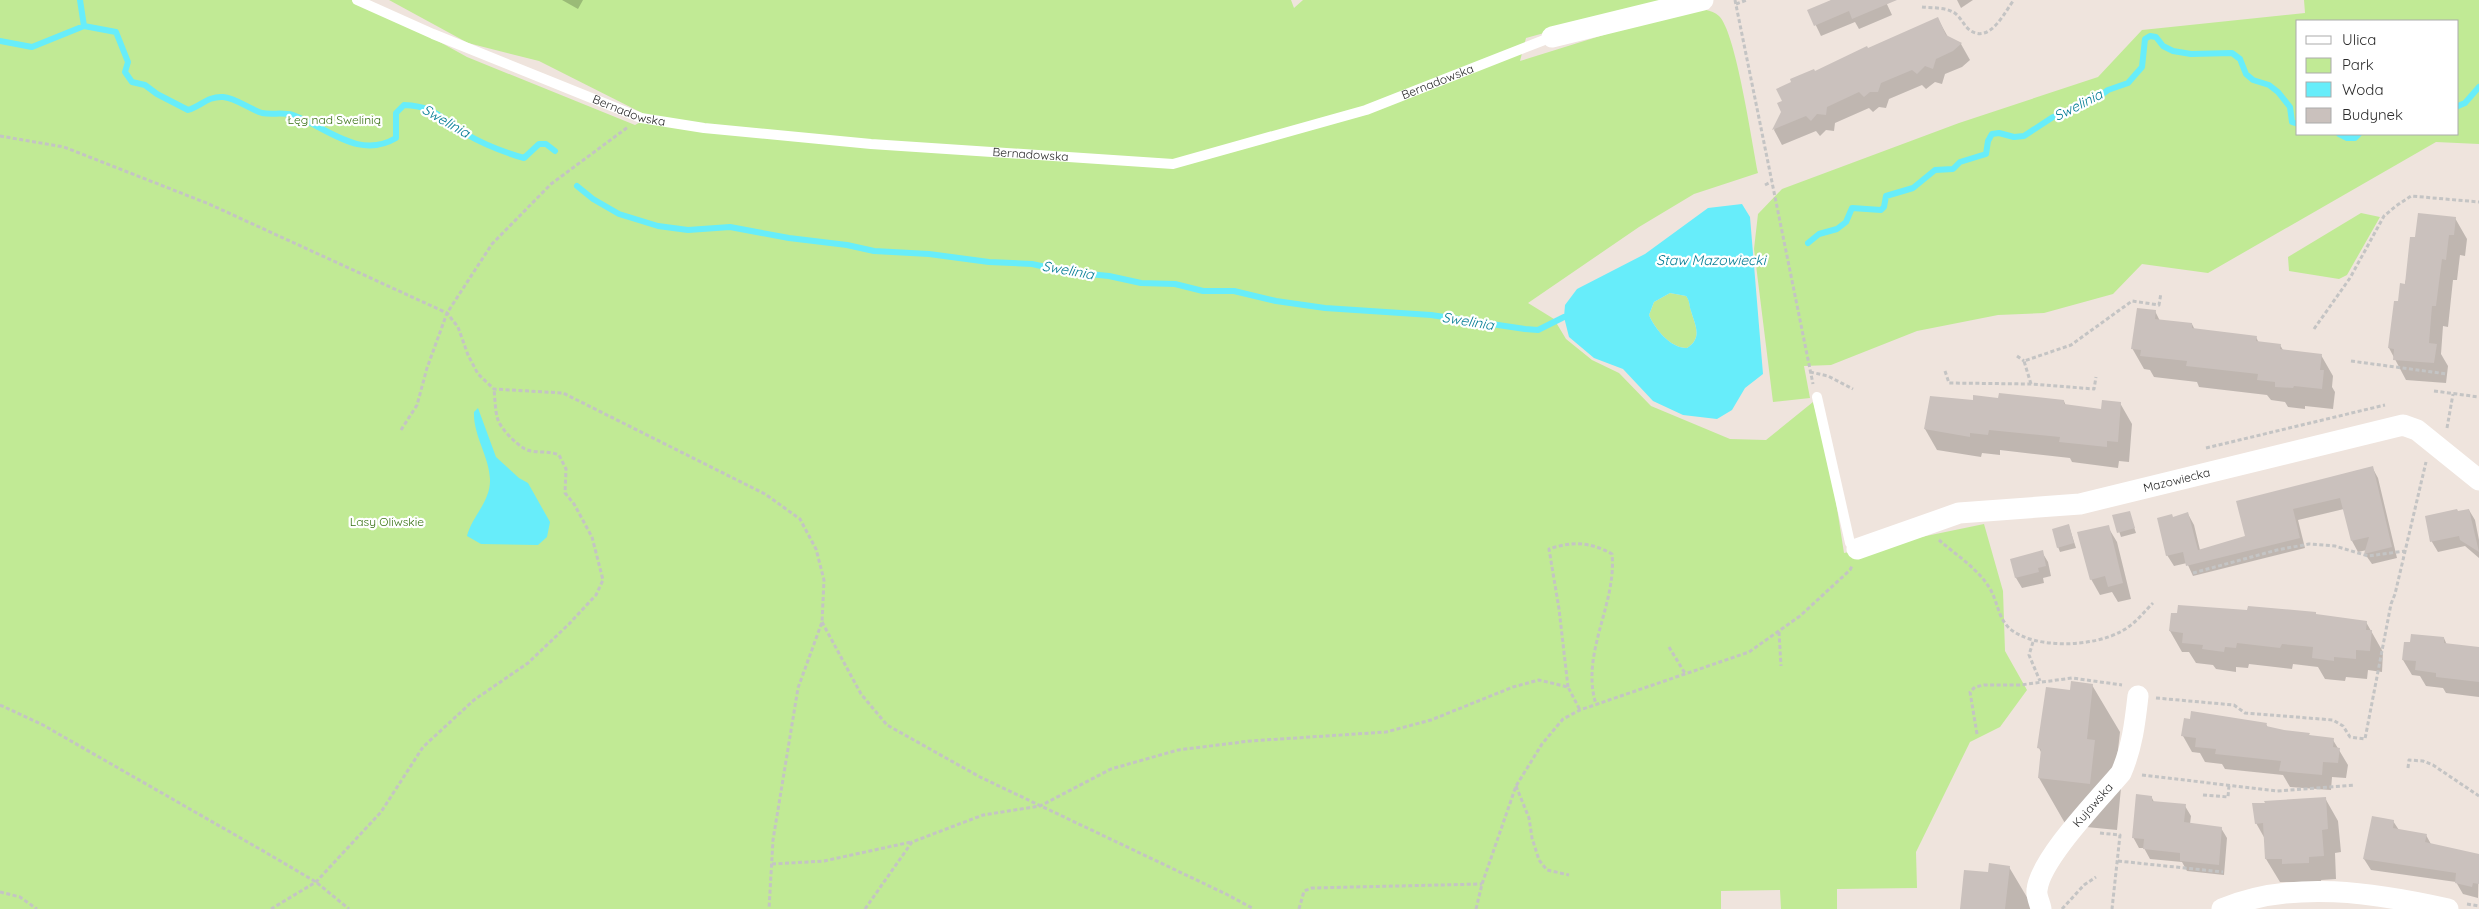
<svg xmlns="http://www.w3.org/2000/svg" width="2479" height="909" font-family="Quicksand,sans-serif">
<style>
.green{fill:#c1ea95;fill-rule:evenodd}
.water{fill:#67edfa;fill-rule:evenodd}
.shadow{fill:#0003}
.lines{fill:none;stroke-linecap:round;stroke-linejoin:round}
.stream{stroke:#67edfa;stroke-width:6}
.building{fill:#cac1bd}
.path{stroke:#c4c4c4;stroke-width:3;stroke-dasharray:4 2.5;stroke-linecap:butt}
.lane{stroke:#fff;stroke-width:10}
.street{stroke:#fff;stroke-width:21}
.labels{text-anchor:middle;stroke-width:4.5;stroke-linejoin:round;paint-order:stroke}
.street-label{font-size:12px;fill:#2c2c2c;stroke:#fff}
.park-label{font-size:12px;fill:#387114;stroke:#fff}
.water-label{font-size:14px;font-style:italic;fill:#037c94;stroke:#fff}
</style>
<rect width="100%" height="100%" fill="#efe4dd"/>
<path class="green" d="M 0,0 L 364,0 L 467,57 L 635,125 L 650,117 L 539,61 L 468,43 L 389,0 L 1291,0 L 1294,8 L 1303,0 L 1664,0 L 1526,38 L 1520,61 L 1690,8 C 1699,9 1712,9 1719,16 C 1736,32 1752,144 1758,173 L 1694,194 L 1639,227 L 1528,303 L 1554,319 L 1566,339 L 1592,360 L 1619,373 L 1651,406 L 1730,439 L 1766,440 L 1813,402 L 1829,457 L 1844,553 L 1984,524 L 2003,591 L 2005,651 L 2027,690 L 2000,727 L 1970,742 L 1916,852 L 1917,888 L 1837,889 L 1837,909 L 1781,909 L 1780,890 L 1721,891 L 1721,909 L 0,909 Z
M 2304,0 L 2479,0 L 2479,144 L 2436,142 L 2208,273 L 2142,264 L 2113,294 L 2044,313 L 1998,315 L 1917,331 L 1831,365 L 1804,366 L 1810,398 L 1773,402 L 1754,249 L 1758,214 L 1782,189 L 1959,123 L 2098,77 L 2142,30 L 2305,13 ZM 2298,21 L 2458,21 L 2458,134 L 2298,134 Z
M 2361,213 L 2380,217 L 2347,275 L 2339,279 L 2289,271 L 2288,257 Z
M 1670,293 L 1686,296 C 1690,301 1689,305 1691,311 C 1695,325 1703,338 1687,348 C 1670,348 1655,329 1649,315 L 1654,302 Z"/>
<path class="water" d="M 1742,204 L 1750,217 L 1763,374 L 1745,388 L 1732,410 L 1717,419 L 1683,415 L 1653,401 L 1623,369 L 1594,358 L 1569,337 L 1564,317 L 1565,305 L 1577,289 L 1645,254 L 1708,208 ZM 1670,293 L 1686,296 C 1690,301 1689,306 1691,311 C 1695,325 1703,338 1687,348 C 1670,348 1655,329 1649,315 L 1654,302 Z
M 478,408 L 496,457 L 519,478 L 528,483 L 550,522 L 547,537 L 538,545 L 481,544 L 467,536 C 472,516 491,501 490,479 C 489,456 473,435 474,412 Z"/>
<path class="shadow" d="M 562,0 L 583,0 L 578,9 Z
M 1832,0 L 1885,0 L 1892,15 L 1859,29 L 1855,22 L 1821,36 L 1809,11 Z
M 1957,0 L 1973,0 L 1961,8 Z
M 1938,19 L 1948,37 L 1961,44 L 1970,60 L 1962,67 L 1945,74 L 1942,84 L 1935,82 L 1926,89 L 1922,85 L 1889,99 L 1886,108 L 1879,107 L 1873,112 L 1869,108 L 1835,123 L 1834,131 L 1826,130 L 1820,136 L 1816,131 L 1782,145 L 1774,130 L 1782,112 L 1783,101 L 1815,73 Z
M 2455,218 L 2467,239 L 2465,256 L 2460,255 L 2457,280 L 2453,280 L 2448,327 L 2443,326 L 2441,354 L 2448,366 L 2446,383 L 2406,380 L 2389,348 L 2416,239 Z
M 2155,311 L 2160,321 L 2192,324 L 2195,330 L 2256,337 L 2259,343 L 2280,345 L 2283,350 L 2321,355 L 2333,376 L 2332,387 L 2335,392 L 2333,409 L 2305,406 L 2305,409 L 2288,407 L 2285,402 L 2271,400 L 2267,395 L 2199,387 L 2197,382 L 2154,377 L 2150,370 L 2144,369 L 2132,348 Z
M 2000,400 L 2064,401 L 2066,406 L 2102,410 L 2120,403 L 2132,424 L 2129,462 L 2119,461 L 2118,468 L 2072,462 L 2070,458 L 2000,450 L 2000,455 L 1982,453 L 1981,457 L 1937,450 L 1925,429 L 1974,401 Z
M 2372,467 L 2378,478 L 2397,558 L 2372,564 L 2365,554 L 2367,550 L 2358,552 L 2352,541 L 2344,509 L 2298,520 L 2305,548 L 2193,576 L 2187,563 L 2174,566 L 2167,555 L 2173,518 L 2188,514 L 2194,525 L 2200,550 L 2247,537 L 2237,502 Z
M 2469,510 L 2475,520 L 2479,540 L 2479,558 L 2465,546 L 2438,552 L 2432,542 L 2426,517 Z
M 2129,512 L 2136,533 L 2121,537 L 2114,516 Z
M 2069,526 L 2076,548 L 2060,552 L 2058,547 Z
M 2108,527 L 2117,542 L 2131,599 L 2118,602 L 2112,592 L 2100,595 L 2091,579 Z
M 2042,552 L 2048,562 L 2051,576 L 2043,578 L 2044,583 L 2022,588 L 2016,578 L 2011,560 Z
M 2317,616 L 2366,622 L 2383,652 L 2382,672 L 2368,670 L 2367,679 L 2346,677 L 2345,681 L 2325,679 L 2318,667 L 2293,664 L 2292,669 L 2249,664 L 2248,668 L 2236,667 L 2236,672 L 2216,669 L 2213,665 L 2196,663 L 2189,652 L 2182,652 L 2170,631 Z
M 2444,638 L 2447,645 L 2479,648 L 2479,697 L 2446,693 L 2443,688 L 2426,686 L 2420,676 L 2412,675 L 2403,660 Z
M 2092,685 L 2120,732 L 2115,777 L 2121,788 L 2117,830 L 2066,825 L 2039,778 L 2042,754 L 2039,748 L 2071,691 Z
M 2266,724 L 2268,728 L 2333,740 L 2348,765 L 2346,778 L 2332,777 L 2331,790 L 2290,787 L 2283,775 L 2225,769 L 2222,764 L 2205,762 L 2200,753 L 2192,752 L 2183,736 Z
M 2152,798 L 2154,802 L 2185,806 L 2191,816 L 2190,824 L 2221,828 L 2227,838 L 2224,875 L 2187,871 L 2182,862 L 2150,859 L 2144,848 L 2139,848 L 2133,837 Z
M 2325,798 L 2338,821 L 2341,852 L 2335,853 L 2336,879 L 2321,880 L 2322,886 L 2297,887 L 2293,882 L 2280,882 L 2266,859 L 2265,839 L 2256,823 Z
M 2393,821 L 2399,830 L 2426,835 L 2432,846 L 2479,856 L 2478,898 L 2463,894 L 2456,882 L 2371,870 L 2364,859 Z
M 2009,867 L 2034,909 L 1960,909 L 1989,873 Z"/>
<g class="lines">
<path class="stream" d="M 80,0 L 84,26
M 0,41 L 32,47 L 84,26 L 116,32 L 128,62 L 125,72 L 132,82 L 145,85 L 157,94 L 188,110 C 201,106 208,96 223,97 C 236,98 249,109 262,113 C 272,115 283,112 293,115 C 328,128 359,160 396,138 L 396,113 L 404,105 C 436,106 442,120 466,134 C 485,145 503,152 524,158 L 539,144 L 546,144 L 555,151
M 2458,106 L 2465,103 L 2479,87
M 2339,134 L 2347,138 L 2355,138 L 2359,134
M 577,186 L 593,199 L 619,214 L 658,226 L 688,230 L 730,227 L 789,238 L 847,245 L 874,251 L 929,254 L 989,262 L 1032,264 L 1069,272 L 1109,276 L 1141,283 L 1175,284 L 1203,291 L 1234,291 L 1276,301 L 1325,308 L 1431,315 L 1525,329 L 1538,330 L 1564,317
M 1808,243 L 1819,234 L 1837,229 L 1846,222 L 1852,208 L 1881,210 L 1884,207 L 1886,196 L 1913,188 L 1935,170 L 1953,169 L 1960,162 L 1986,154 L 1988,141 L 1992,134 L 1999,133 L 2014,137 L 2024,136 L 2053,117 L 2069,112 L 2074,106 L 2096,99 L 2108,90 L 2128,83 L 2142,67 L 2145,39 L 2150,36 L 2156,37 L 2163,46 L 2173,51 L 2191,54 L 2232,53 L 2240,59 L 2246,74 L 2253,80 L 2269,85 L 2278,92 L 2290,107 L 2292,122 L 2298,124"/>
</g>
<path class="building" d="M 1831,0 L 1897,0 L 1852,19 L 1849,11 L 1814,26 L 1807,10 Z
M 1938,17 L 1946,35 L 1962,43 L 1953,51 L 1936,59 L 1933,69 L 1925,66 L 1917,74 L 1912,70 L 1881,83 L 1878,92 L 1870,92 L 1864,97 L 1859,92 L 1827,107 L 1826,115 L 1817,114 L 1811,121 L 1806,116 L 1772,130 L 1781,112 L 1777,103 L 1782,101 L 1776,89 L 1791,82 L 1790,79 L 1814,69 L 1815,71 L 1867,46 L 1868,48 Z
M 2418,213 L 2456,217 L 2454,235 L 2449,235 L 2446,260 L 2442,259 L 2436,306 L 2432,306 L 2429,343 L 2437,344 L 2434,363 L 2393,360 L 2394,349 L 2388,348 L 2394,301 L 2398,301 L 2400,283 L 2405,284 L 2410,237 L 2415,237 Z
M 2137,308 L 2156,310 L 2155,319 L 2192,323 L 2192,328 L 2257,336 L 2256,341 L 2281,344 L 2280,349 L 2322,354 L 2320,370 L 2324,370 L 2322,389 L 2294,386 L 2293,388 L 2275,387 L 2275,382 L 2257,380 L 2258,374 L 2186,366 L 2187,361 L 2140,356 L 2141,350 L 2131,349 Z
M 1999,393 L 2064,400 L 2064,404 L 2101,409 L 2102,400 L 2121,402 L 2118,442 L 2107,441 L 2107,447 L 2059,442 L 2060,437 L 1989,430 L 1988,435 L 1970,433 L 1970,437 L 1924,429 L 1930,396 L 1973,400 L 1973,395 L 1998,398 Z
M 2373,466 L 2392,547 L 2364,554 L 2369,537 L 2351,541 L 2340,498 L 2293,509 L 2300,538 L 2186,566 L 2183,552 L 2166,556 L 2157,518 L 2172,514 L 2173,517 L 2188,512 L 2198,550 L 2245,536 L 2236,501 Z
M 2457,509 L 2458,511 L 2469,509 L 2479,552 L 2460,540 L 2459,536 L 2430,542 L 2425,516 Z
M 2130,511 L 2135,528 L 2117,533 L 2112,515 Z
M 2069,524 L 2074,543 L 2057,548 L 2052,529 Z
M 2109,525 L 2123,583 L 2108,587 L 2105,576 L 2090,580 L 2077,532 Z
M 2043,550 L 2046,566 L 2038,568 L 2039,572 L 2015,578 L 2010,559 Z
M 2178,605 L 2247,610 L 2248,606 L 2316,612 L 2316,614 L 2367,621 L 2366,630 L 2372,630 L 2370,651 L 2356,650 L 2356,659 L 2334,657 L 2334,661 L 2312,658 L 2313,647 L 2282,644 L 2280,648 L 2237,643 L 2236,648 L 2225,647 L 2224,652 L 2202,649 L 2203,645 L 2182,643 L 2183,633 L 2169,631 L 2171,613 L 2177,613 Z
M 2411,634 L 2444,637 L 2444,643 L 2479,647 L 2479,682 L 2436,677 L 2436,673 L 2415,670 L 2416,661 L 2402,660 L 2404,642 L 2410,642 Z
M 2071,681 L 2093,684 L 2087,739 L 2095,740 L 2090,784 L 2038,778 L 2041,749 L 2037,748 L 2046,687 L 2070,690 Z
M 2191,711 L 2267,723 L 2266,726 L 2284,730 L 2310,733 L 2309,735 L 2334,738 L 2333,747 L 2340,748 L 2338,763 L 2323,762 L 2322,775 L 2279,771 L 2281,761 L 2215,754 L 2216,749 L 2195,747 L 2196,738 L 2181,736 L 2184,718 L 2190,719 Z
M 2136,794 L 2152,796 L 2152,801 L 2186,804 L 2184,822 L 2222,827 L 2219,865 L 2180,861 L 2180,853 L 2143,849 L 2144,839 L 2132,838 Z
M 2326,797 L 2328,829 L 2322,830 L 2324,856 L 2309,857 L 2309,863 L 2282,864 L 2282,859 L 2265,859 L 2263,823 L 2255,824 L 2252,803 L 2265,803 L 2264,801 Z
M 2372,816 L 2394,820 L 2393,828 L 2427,834 L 2425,842 L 2479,854 L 2479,884 L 2473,883 L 2472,887 L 2455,883 L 2456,873 L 2363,859 Z
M 1989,863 L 2010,866 L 2005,909 L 1960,909 L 1964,870 L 1988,872 Z"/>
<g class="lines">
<path class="path" d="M 1735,0 L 1813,384
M 1736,4 L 1747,0
M 1922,7 C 1931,8 1944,7 1953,12 C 1961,16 1964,27 1971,31 C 1991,43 2005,11 2014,0
M 0,136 L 64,147 L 209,204 L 447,313 L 458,327 L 468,355 L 478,374 L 494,389 L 563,393 L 765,494 L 800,519 L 816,549 L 824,580 L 822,622 L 798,688 L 773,840 L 769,909
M 1765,185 L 1771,182
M 2314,329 L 2350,278 L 2384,216 L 2396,206 L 2411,196 L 2479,202
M 2017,356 L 2024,361
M 2351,361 L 2447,374
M 1945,371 L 1949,383 L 2031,384 L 2094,389 L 2096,377
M 1810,372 L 1828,376 L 1853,389
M 2031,384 L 2024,361 L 2071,345 L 2132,301 L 2159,305 L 2161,293
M 2434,391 L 2479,397
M 2447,428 L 2453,394
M 401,430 L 417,405 L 427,368 L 447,313 L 492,244 L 551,184 L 628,127
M 2206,448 L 2385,405
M 1939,540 C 1955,554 1978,569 1989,587 C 1998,601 1997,616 2009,628 C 2034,650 2094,647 2122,631 C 2135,624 2143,613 2153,603
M 2193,573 L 2277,550 L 2309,544 L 2335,546 L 2368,556 L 2405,551
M 822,622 L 861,694 L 887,725 L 980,777 L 1226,894 L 1254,909
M 1779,632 L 1781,666
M 2033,642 L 2029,655 L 2040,681
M 1669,647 L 1686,675
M 1568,687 L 1559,609 L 1549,549 C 1572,541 1591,542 1612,554 C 1617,604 1580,654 1596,704
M 2156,698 L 2234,705 L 2245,713 L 2333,720 L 2343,726 L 2350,737 L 2365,739 L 2391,604 L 2395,594 L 2426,462
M 0,705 L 43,725 L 265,852 L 316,882 L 349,909
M 1977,734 L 1970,692 L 1975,687 L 1984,685 L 2020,685 L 2072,678 L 2122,685
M 2408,768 L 2409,760 L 2423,761 L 2433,765 L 2479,796
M 2142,775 L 2277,791 L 2355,785
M 1516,786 L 1529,818 L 1532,838 L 1539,860 L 1547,870 L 1569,875
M 2203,795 L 2228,797 L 2229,785
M 2100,833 L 2120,835 L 2112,909
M 2118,861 L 2223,872
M 772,864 L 824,861 L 911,842
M 0,892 L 20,897 L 37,909
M 2467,904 L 2479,906
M 271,909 L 316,882 L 381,812 L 423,747 L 474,700 L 528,663 L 569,624 L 596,595 L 603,580 L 592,537 L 574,504 L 565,493 L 566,469 L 559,455 C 548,450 535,454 525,449 C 516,444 501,429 498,420 C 495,411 495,398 494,389
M 865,909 L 912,842 L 983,815 L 1040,806 L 1111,769 L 1178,750 L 1250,741 L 1386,732 L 1431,720 L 1513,687 L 1539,680 L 1568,687 L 1580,710
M 1299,909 L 1304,891 L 1312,888 L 1482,884
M 1476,909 L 1482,884 L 1516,786 L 1542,744 L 1563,719 L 1580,710 L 1749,652 L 1800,616 L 1850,570 L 1852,566
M 2062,909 L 2084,885 L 2096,877"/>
<g class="lane">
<path id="s1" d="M 357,0 L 433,34 L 641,118 L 704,128 L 871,144 L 1173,164 L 1366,110 L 1552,37"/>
<path d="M 1817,397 L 1850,543 L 1857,549"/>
</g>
<g class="street">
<path d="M 1552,37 L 1703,0"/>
<path id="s2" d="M 1857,549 L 1959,513 L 2080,504 L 2403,425 L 2417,430 L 2479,480"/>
<path id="s3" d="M 2041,909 C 2040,903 2036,896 2037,890 C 2040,859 2100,798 2121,773 C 2132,748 2135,723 2138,696"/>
<path d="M 2222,909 C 2292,879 2376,893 2448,909"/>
</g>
</g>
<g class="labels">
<g class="street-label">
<text dy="4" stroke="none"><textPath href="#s1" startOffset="1119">Bernadowska</textPath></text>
<text dy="4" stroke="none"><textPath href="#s1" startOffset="294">Bernadowska</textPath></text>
<text dy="4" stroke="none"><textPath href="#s1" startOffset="699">Bernadowska</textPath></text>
<text dy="4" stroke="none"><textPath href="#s2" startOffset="329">Mazowiecka</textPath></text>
<text dy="4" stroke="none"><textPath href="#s3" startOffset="122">Kujawska</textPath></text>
</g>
<g class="park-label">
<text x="334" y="124">Łęg nad Swelinią</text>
<text x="387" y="526">Lasy Oliwskie</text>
</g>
<g class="water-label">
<text transform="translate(2078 105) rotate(-27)" y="5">Swelinia</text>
<text transform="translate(446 121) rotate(30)" y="5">Swelinia</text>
<text x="1711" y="265">Staw Mazowiecki</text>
<text transform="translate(1068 270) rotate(10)" y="5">Swelinia</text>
<text transform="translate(1468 321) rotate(9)" y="5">Swelinia</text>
</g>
</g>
<rect x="2296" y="20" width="162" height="115" fill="#ffffff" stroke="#ababab"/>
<rect x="2306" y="36" width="25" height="8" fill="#ffffff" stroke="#ababab"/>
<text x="2342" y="45" font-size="15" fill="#2c2c2c">Ulica</text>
<rect x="2306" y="58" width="25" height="15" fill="#c1ea95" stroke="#ababab"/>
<text x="2342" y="70" font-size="15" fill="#2c2c2c">Park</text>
<rect x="2306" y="82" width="25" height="15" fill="#67edfa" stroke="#ababab"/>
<text x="2342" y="95" font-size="15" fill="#2c2c2c">Woda</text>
<rect x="2306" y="108" width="25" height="15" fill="#cac1bd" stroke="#ababab"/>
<text x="2342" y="120" font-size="15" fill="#2c2c2c">Budynek</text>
</svg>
